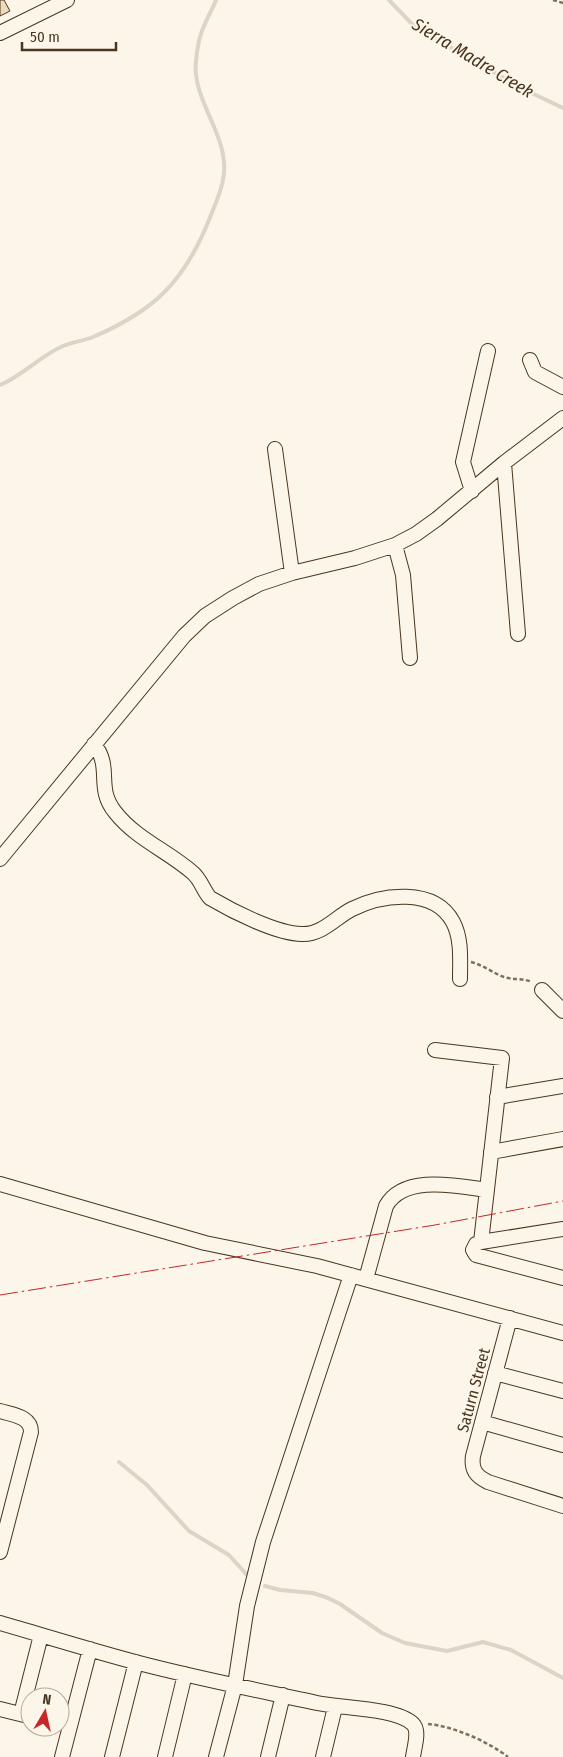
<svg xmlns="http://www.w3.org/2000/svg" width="563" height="1757" font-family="'Fira Sans Condensed',sans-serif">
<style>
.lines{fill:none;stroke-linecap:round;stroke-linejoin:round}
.stream{stroke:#dcd4c6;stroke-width:4}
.building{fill:#ecdcbc;stroke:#4a3520}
.minor-casing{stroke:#4a3520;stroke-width:16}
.path{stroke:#7f6f5c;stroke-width:2.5;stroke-dasharray:4 2.5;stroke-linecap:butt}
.minor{stroke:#fbf6e9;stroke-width:14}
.power{stroke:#c62828;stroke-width:1;stroke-dasharray:18 4 2.5 4;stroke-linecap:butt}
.labels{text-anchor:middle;stroke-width:4;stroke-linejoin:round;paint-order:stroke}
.street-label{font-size:16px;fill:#4a3520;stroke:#fbf6e9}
.water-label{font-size:18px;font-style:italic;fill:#4a3520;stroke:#fbf6e9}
</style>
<rect width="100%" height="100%" fill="#fbf6e9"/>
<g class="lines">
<path class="stream" d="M 389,0 L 414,26 L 521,88 L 563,108
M 0,385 C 22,376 39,357 61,347 C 71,342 83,341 93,337 C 154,311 184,282 209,220 C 216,202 226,182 224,162 C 221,127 192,96 196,61 C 197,49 199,35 205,24 C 208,16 213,8 216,0
M 119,1462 L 147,1485 L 189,1531 L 229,1555 L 247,1575
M 265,1586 L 280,1590 L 313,1593 L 328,1598 L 340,1604 L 382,1633 L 405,1643 L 447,1651 L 483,1642 L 511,1650 L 563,1678"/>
</g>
<path class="building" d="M 0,0 L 4,0 L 10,11 L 0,16 Z"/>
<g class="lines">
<g class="minor-casing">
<path id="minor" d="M 0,33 L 67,0
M 530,360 L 535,372 L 563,387
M 275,449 L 292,573
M 504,463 L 518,634
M 472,491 L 463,462 L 488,351
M 395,545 L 403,575 L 410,658
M 94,744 C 113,768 95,787 115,812 C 136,839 168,851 193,873 C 201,880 203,890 210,898 C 232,911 277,934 302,934 C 322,935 336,917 352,909 C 382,894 434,887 453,922 C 462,939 460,960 460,979
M 0,859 L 184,636 L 205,616 L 233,598 L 259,584 L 292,573 L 355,558 L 395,545 L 416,534 L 437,519 L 504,463 L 563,418
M 542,990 L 563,1011
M 435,1050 L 502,1058 L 481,1242
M 497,1097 L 563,1086
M 491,1152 L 563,1139
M 0,1184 L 205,1243 L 317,1266 L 563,1333
M 563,1229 L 481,1242 L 476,1244 L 473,1250 L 476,1255 L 563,1278
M 366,1279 L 386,1206 C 404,1174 457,1186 487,1190
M 510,1318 L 473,1456 C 471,1470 476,1476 488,1482 L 563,1506
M 495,1373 L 563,1391
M 0,1411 C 12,1415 31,1416 31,1432 L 0,1552
M 482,1422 L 563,1445
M 0,1623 C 45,1636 90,1650 135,1662 C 195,1678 257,1690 317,1703 C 340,1708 397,1708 413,1724 C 420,1731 414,1748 413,1757
M 0,1709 L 28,1716
M 21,1714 L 41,1635
M 62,1757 L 90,1649
M 112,1757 L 136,1662
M 165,1757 L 185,1674
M 216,1757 L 235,1685 L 247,1606 L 263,1542 L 351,1275
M 268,1757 L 283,1695
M 323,1757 L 335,1707"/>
</g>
<path class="path" d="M 553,0 L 563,3
M 471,962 C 483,965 493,973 504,977 C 513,980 523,978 532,982
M 428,1724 C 453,1726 489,1742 508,1757"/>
<use href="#minor" class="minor"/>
<path class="power" d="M 0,1295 L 435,1225 L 563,1201"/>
</g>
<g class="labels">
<g class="street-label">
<text transform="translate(473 1390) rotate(-75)" y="6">Saturn Street</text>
</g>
<g class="water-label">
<text transform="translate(473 58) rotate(31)" y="6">Sierra Madre Creek</text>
</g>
</g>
<g transform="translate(45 1712) rotate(9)"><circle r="24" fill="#fbf6e9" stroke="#b4a999"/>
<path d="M0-4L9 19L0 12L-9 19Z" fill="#c62828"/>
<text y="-8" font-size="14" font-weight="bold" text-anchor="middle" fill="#4a3520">N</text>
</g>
<path d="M22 42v8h94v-8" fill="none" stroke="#4a3520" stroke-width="2.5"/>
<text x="30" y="42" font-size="15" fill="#4a3520" stroke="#fbf6e9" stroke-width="4" paint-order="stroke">50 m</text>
</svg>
